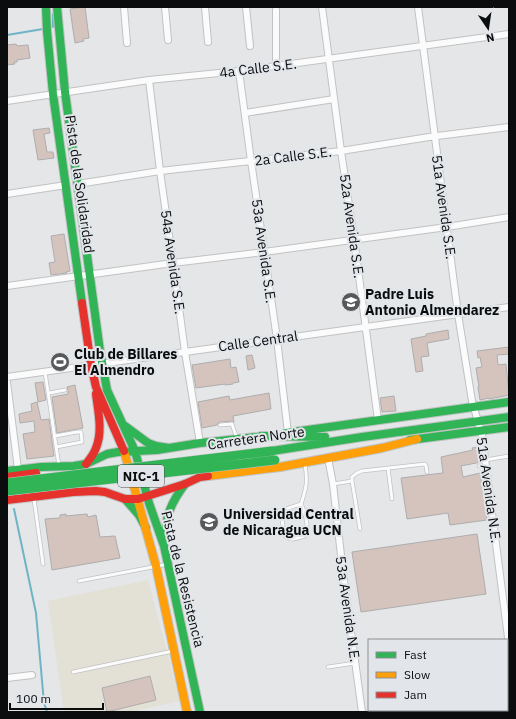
<svg xmlns="http://www.w3.org/2000/svg" width="516" height="719" font-family="'IBM Plex Sans',sans-serif">
<style>
.commercial{fill:#e3e0d5}
.lines{fill:none;stroke-linecap:round;stroke-linejoin:round}
.stream{stroke:#6fb4c6;stroke-width:2}
.building{fill:#d5c4be;stroke:#aeadae}
.lane-casing{stroke:#c0c2c3;stroke-width:4.5}
.street-casing{stroke:#c0c2c3;stroke-width:8}
.fast-casing{stroke:#c0c2c3;stroke-width:10}
.slow-casing{stroke:#c0c2c3;stroke-width:10}
.jam-casing{stroke:#c0c2c3;stroke-width:10}
.lane{stroke:#fbfbfc;stroke-width:3}
.street{stroke:#fbfbfc;stroke-width:6}
.fast{stroke:#30b455;stroke-width:8}
.slow{stroke:#ff9f0a;stroke-width:8}
.jam{stroke:#e5322d;stroke-width:8}
.fast-bridge-casing{stroke:#c0c2c3;stroke-width:10;stroke-linecap:butt}
.fast-bridge{stroke:#30b455;stroke-width:9}
.labels{text-anchor:middle;stroke-width:4;stroke-linejoin:round;paint-order:stroke}
.shield{fill:#e2e6ea;stroke:#4b4d4f;stroke-width:1}
.shield-label{font-size:13px;font-weight:bold;fill:#0a0c0d}
.street-label{font-size:14px;fill:#0a0c0d;stroke:#e2e6ea}
.poi-label{font-size:14px;font-weight:bold;fill:#0a0c0d;stroke:#e2e6ea;text-anchor:start}
</style>
<rect width="100%" height="100%" fill="#e4e6e8"/>
<path class="commercial" d="M 148,580 L 180,701 L 130,712 L 64,712 L 48,601 Z"/>
<g class="lines">
<path class="stream" d="M 53,14 L 53,27
M 7,35 L 43,29
M 14,509 L 36,613 L 44,703 L 47,712"/>
</g>
<path class="building" d="M 85,7 L 89,38 L 83,39 L 84,41 L 75,43 L 70,9 Z
M 16,44 L 17,46 L 28,45 L 30,58 L 17,60 L 17,62 L 14,62 L 15,64 L 7,65 L 7,45 Z
M 49,128 L 50,133 L 44,134 L 47,152 L 53,152 L 54,158 L 38,160 L 33,130 Z
M 64,234 L 70,271 L 66,272 L 67,273 L 51,275 L 49,263 L 55,262 L 51,236 Z
M 448,330 L 449,339 L 427,343 L 429,356 L 421,357 L 423,371 L 416,372 L 411,339 L 426,336 L 426,334 Z
M 509,347 L 509,354 L 497,355 L 498,365 L 506,364 L 509,395 L 489,399 L 489,398 L 480,400 L 478,387 L 479,387 L 476,368 L 482,367 L 480,357 L 478,358 L 477,351 Z
M 252,355 L 255,368 L 248,370 L 246,356 Z
M 230,359 L 231,368 L 236,367 L 239,382 L 233,383 L 233,384 L 225,385 L 225,384 L 196,388 L 192,365 Z
M 43,382 L 46,400 L 38,402 L 35,383 Z
M 75,385 L 83,428 L 57,433 L 52,397 L 68,394 L 68,390 L 67,387 Z
M 269,393 L 271,409 L 233,416 L 234,422 L 232,421 L 220,422 L 218,423 L 217,425 L 202,428 L 198,402 L 229,396 L 230,400 Z
M 394,396 L 396,411 L 382,412 L 380,398 Z
M 37,402 L 41,420 L 49,419 L 54,456 L 27,459 L 23,434 L 35,432 L 34,421 L 20,423 L 19,414 L 32,411 L 31,404 Z
M 478,447 L 481,462 L 461,466 L 463,477 L 480,473 L 487,520 L 450,525 L 448,513 L 407,519 L 401,478 L 443,473 L 441,457 L 473,450 L 472,448 Z
M 66,514 L 66,516 L 87,514 L 88,517 L 96,515 L 100,537 L 115,536 L 120,558 L 52,570 L 45,519 L 60,518 L 60,515 Z
M 477,534 L 486,594 L 361,612 L 352,552 Z
M 150,676 L 156,700 L 107,712 L 102,688 Z"/>
<g class="lines">
<g class="lane-casing">
<path id="lane" d="M 45,372 L 59,466
M 49,393 L 65,390
M 220,425 L 232,424 L 237,439
M 55,436 L 77,432 L 81,432 L 82,442 L 56,447
M 485,460 L 509,456
M 479,466 L 486,465
M 388,468 L 392,499
M 333,484 L 352,481
M 34,499 L 43,564
M 301,504 C 296,506 288,507 285,510 C 279,514 284,530 285,536 C 291,542 297,538 305,536 C 310,529 305,512 301,504 C 306,489 308,482 305,465
M 360,529 L 352,481 L 352,477 L 357,473 L 362,471 L 425,464 L 426,466 L 427,472
M 79,581 L 168,564
M 328,667 L 355,663
M 73,672 L 173,651"/>
</g>
<g class="street-casing">
<path id="street" d="M 124,7 L 127,43
M 165,7 L 168,40
M 205,7 L 208,42
M 246,7 L 250,46
M 322,7 L 341,151 L 354,239 L 378,420
M 418,7 L 458,314 L 472,401 L 482,435 L 509,645
M 276,66 L 276,10
M 239,71 L 251,161 L 277,339 L 288,433
M 149,80 L 160,171 L 173,263 L 185,352 L 200,443
M 7,101 L 149,80 L 239,71 L 509,34
M 245,113 L 334,99
M 78,184 L 160,171 L 341,151 L 429,137 L 509,127
M 7,194 L 66,185
M 7,286 L 173,263 L 264,252 L 447,227 L 509,217
M 7,377 L 185,352 L 509,307
M 7,382 L 18,469
M 328,458 L 333,484 L 343,573 L 362,712
M 7,678 L 32,675"/>
</g>
<g class="fast-casing">
<path id="fast" d="M 46,7 L 47,31 L 53,94 L 82,303
M 57,7 L 65,92 L 100,351 L 107,390 L 135,451
M 125,426 L 148,443 L 156,446 L 169,448
M 286,433 L 509,402
M 261,436 L 325,437
M 410,440 L 509,427
M 135,451 L 149,503 L 164,546 L 200,712
M 272,451 L 362,437 L 509,417
M 7,471 L 41,467 L 74,466 L 86,464 L 107,454 L 118,452 L 157,450 L 200,443 L 266,436
M 125,499 L 139,515 L 146,528
M 164,541 C 166,516 170,504 185,484"/>
</g>
<g class="slow-casing">
<path id="slow" d="M 124,451 L 156,566 L 187,712
M 208,476 L 280,467 L 382,448 L 417,439"/>
</g>
<g class="jam-casing">
<path id="jam" d="M 82,303 L 91,365 L 96,387 L 124,451
M 86,464 C 90,459 94,454 96,448 C 103,431 98,411 96,394
M 7,477 L 36,473
M 7,500 L 73,492 L 96,491 L 105,492 L 125,499 L 138,499 L 185,484 L 200,477 L 208,476"/>
</g>
<use href="#lane" class="lane"/>
<use href="#street" class="street"/>
<use href="#fast" class="fast"/>
<use href="#slow" class="slow"/>
<use href="#jam" class="jam"/>
<g class="fast-bridge-casing">
<path id="fast-bridge" d="M 7,483 L 272,451
M 7,491 L 275,460"/>
</g>
<use href="#fast-bridge" class="fast-bridge"/>
</g>
<defs>
<g id="school-disc" transform="scale(1)"><circle r="9.5" fill="#56585a" stroke="#e2e6ea"/><path d="M0-5L7-2L0 1L-7-2ZM-4 1L0 2.5L4 1V4Q0 6-4 4Z" fill="#fff"/></g>
<g id="stadium-disc" transform="scale(1)"><circle r="9.5" fill="#56585a" stroke="#e2e6ea"/><path d="M0-5a6.5 5 0 1 0 0 10a6.5 5 0 1 0 0-10ZM-3.5-1.8h7v3.6h-7Z" fill="#fff"/></g>
<g id="university-disc" transform="scale(1)"><circle r="9.5" fill="#56585a" stroke="#e2e6ea"/><path d="M0-5L7-2L0 1L-7-2ZM-4 1L0 2.5L4 1V4Q0 6-4 4Z" fill="#fff"/></g>
</defs>
<g fill-rule="evenodd">
<use href="#school-disc" x="351" y="302"/>
<use href="#stadium-disc" x="60" y="362"/>
<use href="#university-disc" x="209" y="522"/>
</g>
<g class="labels">
<rect class="shield" x="118" y="465" width="46" height="22" rx="3"/>
<g class="shield-label">
<text x="141" y="481">NIC-1</text>
</g>
<g class="street-label">
<text transform="translate(258 68) rotate(-7)" y="5">4a Calle S.E.</text>
<text transform="translate(293 156) rotate(-7)" y="5">2a Calle S.E.</text>
<text transform="translate(80 184) rotate(82)" y="5">Pista de la Solidaridad</text>
<text transform="translate(444 207) rotate(82)" y="5">51a Avenida S.E.</text>
<text transform="translate(352 226) rotate(82)" y="5">52a Avenida S.E.</text>
<text transform="translate(264 251) rotate(82)" y="5">53a Avenida S.E.</text>
<text transform="translate(173 262) rotate(82)" y="5">54a Avenida S.E.</text>
<text transform="translate(258 341) rotate(-8)" y="5">Calle Central</text>
<text transform="translate(256 438) rotate(-8)" y="5">Carretera Norte</text>
<text transform="translate(489 490) rotate(82)" y="5">51a Avenida N.E.</text>
<text transform="translate(183 579) rotate(76)" y="5">Pista de la Resistencia</text>
<text transform="translate(348 609) rotate(82)" y="5">53a Avenida N.E.</text>
</g>
<g class="poi-label">
<text x="365" y="299">Padre Luis<tspan x="365" dy="16">Antonio Almendarez</tspan></text>
<text x="74" y="359">Club de Billares<tspan x="74" dy="16">El Almendro</tspan></text>
<text x="223" y="519">Universidad Central<tspan x="223" dy="16">de Nicaragua UCN</tspan></text>
</g>
</g>
<rect width="516" height="719" fill="none" stroke="#0a0c0d" stroke-width="16"/>
<rect x="368" y="639" width="140" height="72" fill="#e2e6ea" stroke="#8c8f92"/>
<rect x="376" y="652" width="20" height="6" fill="#30b455" stroke="#8c8f92"/>
<text x="404" y="659" font-size="12" fill="#0a0c0d">Fast</text>
<rect x="376" y="672" width="20" height="6" fill="#ff9f0a" stroke="#8c8f92"/>
<text x="404" y="679" font-size="12" fill="#0a0c0d">Slow</text>
<rect x="376" y="692" width="20" height="6" fill="#e5322d" stroke="#8c8f92"/>
<text x="404" y="699" font-size="12" fill="#0a0c0d">Jam</text>
<g transform="translate(488 28) rotate(167)" stroke="#e2e6ea" stroke-width="3" paint-order="stroke">
<path d="M0-3L7 15L0 10L-7 15Z" fill="#0a0c0d"/>
<text y="-6" font-size="11" font-weight="bold" text-anchor="middle" fill="#0a0c0d">N</text>
</g>
<path d="M10 703v6h93v-6" fill="none" stroke="#0a0c0d" stroke-width="2"/>
<text x="16" y="703" font-size="12" fill="#0a0c0d" stroke="#e2e6ea" stroke-width="3" paint-order="stroke">100 m</text>
</svg>
